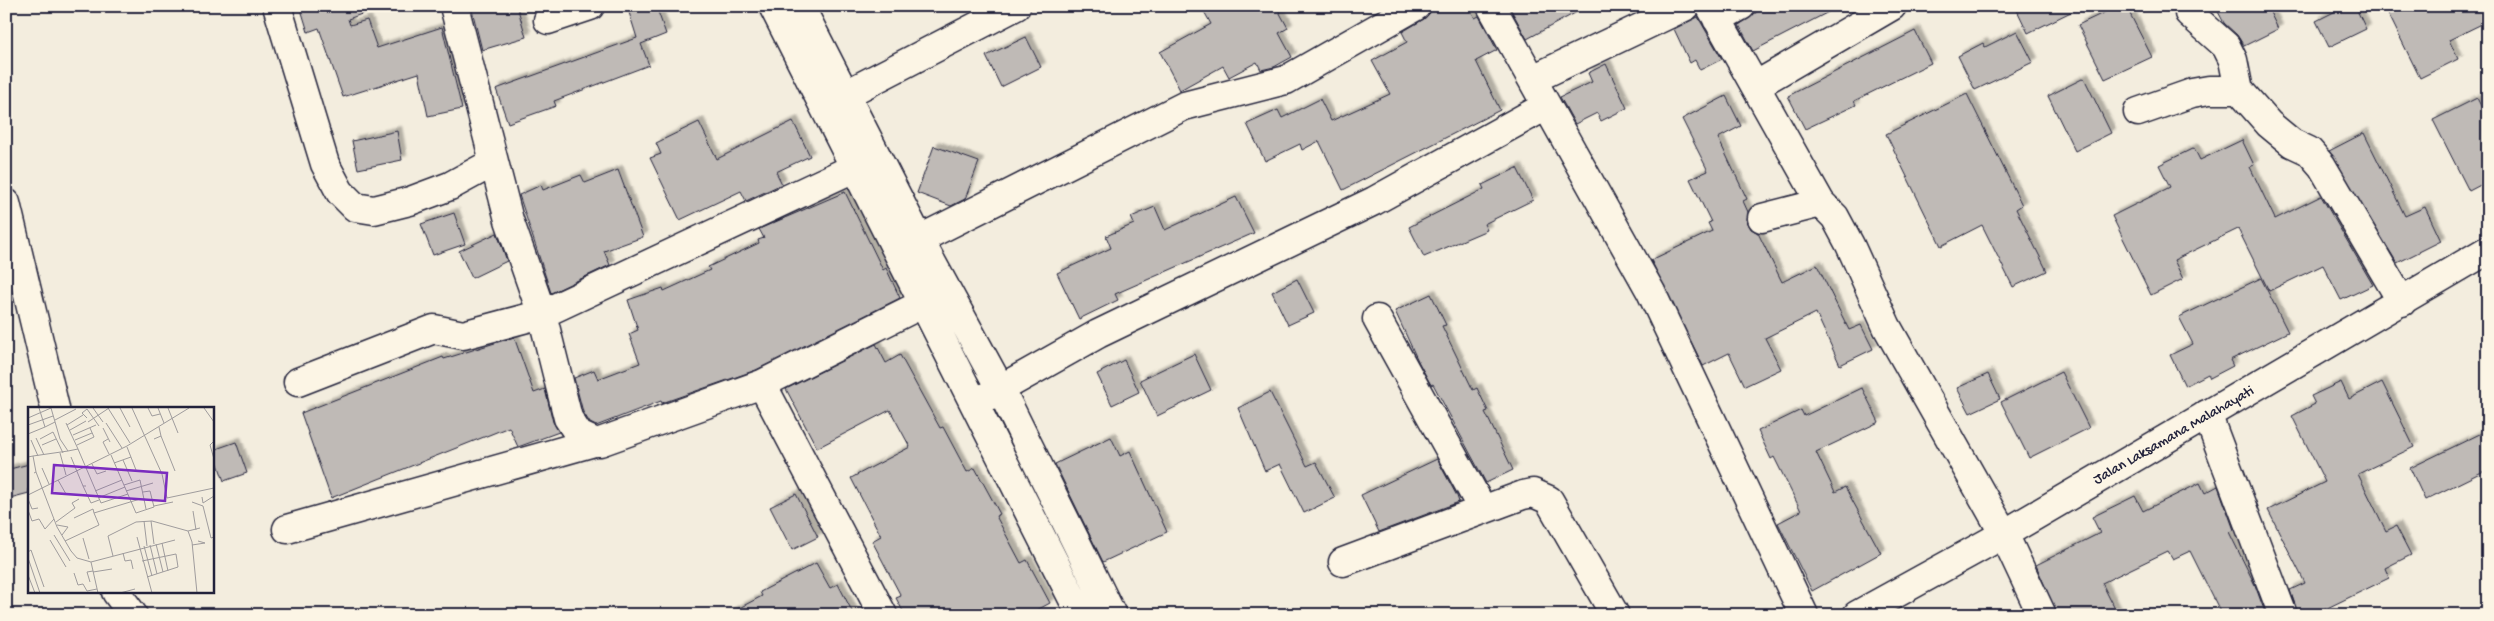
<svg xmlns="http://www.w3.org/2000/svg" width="2494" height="621" font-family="'Gochi Hand',sans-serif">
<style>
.building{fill:#bfbab6;stroke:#22223b;filter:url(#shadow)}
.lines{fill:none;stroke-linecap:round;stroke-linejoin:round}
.minor-casing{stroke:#22223b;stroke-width:31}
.trunk-casing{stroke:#22223b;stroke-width:31}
.minor{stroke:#fcf5e5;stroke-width:28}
.trunk{stroke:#fcf5e5;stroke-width:28}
.labels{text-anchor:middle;stroke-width:4;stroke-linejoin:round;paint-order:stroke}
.street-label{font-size:15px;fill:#22223b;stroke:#fcf5e5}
.inset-road{fill:none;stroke:#9f9c9d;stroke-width:1}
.view{fill:#7b2cbf;fill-opacity:0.15;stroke:#7b2cbf;stroke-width:2.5}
.inset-edge{fill:none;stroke:#22223b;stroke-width:2.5}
</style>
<defs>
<filter id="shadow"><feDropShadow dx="4.5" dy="-4.5" stdDeviation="1" flood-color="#0004"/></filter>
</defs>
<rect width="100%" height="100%" fill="#f3edde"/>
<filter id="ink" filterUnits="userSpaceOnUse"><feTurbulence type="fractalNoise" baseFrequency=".02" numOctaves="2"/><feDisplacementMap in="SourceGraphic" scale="10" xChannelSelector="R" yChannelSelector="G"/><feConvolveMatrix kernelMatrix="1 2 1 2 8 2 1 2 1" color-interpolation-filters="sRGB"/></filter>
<g filter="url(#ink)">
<path class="building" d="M 300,6 L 372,6 L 373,10 L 348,19 L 350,25 L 367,20 L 377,48 L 442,27 L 462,109 L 428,116 L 419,73 L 343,97 L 319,28 L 308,32 Z
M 471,6 L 517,6 L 526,37 L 482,50 Z
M 627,6 L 656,6 L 666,34 L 641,44 L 649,65 L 554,101 L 556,106 L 508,123 L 496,89 L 637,38 Z
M 1201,6 L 1276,6 L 1288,28 L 1279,33 L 1292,57 L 1274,67 L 1261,70 L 1257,62 L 1229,77 L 1223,66 L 1180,90 L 1160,52 L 1211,24 Z
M 1432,6 L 1468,6 L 1475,18 L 1479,16 L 1497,50 L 1476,61 L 1500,110 L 1343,190 L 1319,141 L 1302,150 L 1300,144 L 1265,161 L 1247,124 L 1278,110 L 1282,118 L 1320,99 L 1331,121 L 1390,94 L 1372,61 L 1407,42 L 1402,32 L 1424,19 L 1430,13 Z
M 1509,6 L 1588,6 L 1527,39 Z
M 1765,6 L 1840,6 L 1753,51 L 1739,25 Z
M 2015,6 L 2083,6 L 2028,33 Z
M 2118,6 L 2126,6 L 2152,57 L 2105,79 L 2078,25 Z
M 2215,6 L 2267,6 L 2278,29 L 2244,46 L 2237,35 L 2224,23 Z
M 2346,6 L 2355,6 L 2366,29 L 2329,47 L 2316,21 Z
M 2402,6 L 2488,6 L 2488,21 L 2449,40 L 2458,59 L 2420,78 L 2388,13 Z
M 1698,17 L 1722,59 L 1700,70 L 1695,60 L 1690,63 L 1674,29 Z
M 1915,31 L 1931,63 L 1854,101 L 1856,105 L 1805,129 L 1788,96 Z
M 2017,31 L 2033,62 L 1975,90 L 1958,56 L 1983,43 L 1985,47 Z
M 1026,37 L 1041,67 L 1001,87 L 986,56 Z
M 1606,64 L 1627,108 L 1601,121 L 1597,113 L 1575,124 L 1560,97 L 1592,82 L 1588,73 Z
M 2084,78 L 2111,133 L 2075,151 L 2048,96 Z
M 1967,94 L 2022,205 L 2016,209 L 2047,271 L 2013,287 L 1982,225 L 1941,246 L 1886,134 Z
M 1726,96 L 1741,126 L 1718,138 L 1747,199 L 1743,201 L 1748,212 L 1747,221 L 1751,229 L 1758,233 L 1782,282 L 1817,265 L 1849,330 L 1861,325 L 1873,349 L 1840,365 L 1816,313 L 1765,338 L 1781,369 L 1745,386 L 1729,353 L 1703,366 L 1651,260 L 1712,231 L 1708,223 L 1711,222 L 1690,179 L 1708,171 L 1682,119 Z
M 2477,98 L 2488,120 L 2488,181 L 2469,191 L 2433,120 Z
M 793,121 L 810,156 L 776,172 L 782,184 L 746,201 L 741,191 L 680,220 L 650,158 L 661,154 L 656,143 L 699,122 L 717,159 Z
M 397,131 L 402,160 L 358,169 L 352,141 Z
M 2364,133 L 2405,216 L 2425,207 L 2441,241 L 2397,263 L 2329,151 Z
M 2242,140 L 2254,165 L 2250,167 L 2275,219 L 2321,196 L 2373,285 L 2341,300 L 2323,265 L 2269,291 L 2238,229 L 2174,260 L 2183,279 L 2151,295 L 2112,216 L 2170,187 L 2159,165 L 2194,148 L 2200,160 Z
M 934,146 L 979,162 L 965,199 L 951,206 L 917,193 Z
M 1517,168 L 1533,200 L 1484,224 L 1487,230 L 1424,257 L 1409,227 L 1484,189 L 1482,185 Z
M 618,170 L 643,237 L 604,251 L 610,265 L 551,293 L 519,195 L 541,185 L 543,190 L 581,175 L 585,183 Z
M 845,192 L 883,270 L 886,268 L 900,298 L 756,370 L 662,403 L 661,401 L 596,426 L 590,423 L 583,412 L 574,378 L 594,370 L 598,379 L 640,363 L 629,334 L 638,330 L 628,300 L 663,288 L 664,291 L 710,270 L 708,267 L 759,243 L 758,240 L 764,238 L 759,229 Z
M 1236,197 L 1254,233 L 1115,294 L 1118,300 L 1079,319 L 1057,273 L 1111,248 L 1106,236 L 1134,224 L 1131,217 L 1155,207 L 1165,230 Z
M 454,213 L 465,244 L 433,255 L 421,224 Z
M 497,233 L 507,261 L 472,278 L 459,251 Z
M 2261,278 L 2288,332 L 2230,360 L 2233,366 L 2210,378 L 2208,374 L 2185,386 L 2170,355 L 2193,344 L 2179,317 Z
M 1297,279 L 1314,313 L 1288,325 L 1272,292 Z
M 1431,294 L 1446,325 L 1442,326 L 1473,390 L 1477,388 L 1488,411 L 1485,412 L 1513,470 L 1486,483 L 1433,384 L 1431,385 L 1419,363 L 1395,311 Z
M 514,337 L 534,393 L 545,389 L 553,422 L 559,432 L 518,447 L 509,427 L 331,498 L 301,413 L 443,357 L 444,359 Z
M 876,344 L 886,363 L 900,355 L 940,428 L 943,427 L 967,472 L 975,468 L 1000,514 L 996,516 L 1021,563 L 1027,560 L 1050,603 L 1028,615 L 905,615 L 896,598 L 901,596 L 872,541 L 881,536 L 851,478 L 910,447 L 890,410 L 817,448 L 786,389 Z
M 1194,354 L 1211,390 L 1157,416 L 1140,380 Z
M 1124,360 L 1139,392 L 1112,405 L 1097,374 Z
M 2061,372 L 2089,428 L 2029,458 L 2001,402 Z
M 1988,374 L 2000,399 L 1970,413 L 1957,388 Z
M 2341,382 L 2349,399 L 2382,382 L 2414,447 L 2358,474 L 2386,531 L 2396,526 L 2411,555 L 2385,568 L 2389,578 L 2313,615 L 2298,615 L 2290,590 L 2305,583 L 2268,510 L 2325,482 L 2292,416 L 2315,404 L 2311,396 Z
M 1862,388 L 1879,422 L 1816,452 L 1835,492 L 1845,487 L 1881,553 L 1812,591 L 1778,523 L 1801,511 L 1774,457 L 1771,459 L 1758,431 L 1801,410 L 1804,416 Z
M 1270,392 L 1307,466 L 1316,462 L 1335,498 L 1304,513 L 1280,464 L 1265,471 L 1238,408 Z
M 2488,430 L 2488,469 L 2425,500 L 2410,468 Z
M 1111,437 L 1120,456 L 1130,451 L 1167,532 L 1103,562 L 1055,464 Z
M 236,442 L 247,473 L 224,481 L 213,450 Z
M 1437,459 L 1457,496 L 1459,502 L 1379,532 L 1361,495 Z
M 29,464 L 29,493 L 6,499 L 6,470 Z
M 2200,483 L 2205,493 L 2218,486 L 2234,530 L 2229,532 L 2255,585 L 2266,615 L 2222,615 L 2190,551 L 2173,559 L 2168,551 L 2102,583 L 2118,615 L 2057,615 L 2036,565 L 2100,533 L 2092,517 L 2135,496 L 2143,511 Z
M 796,494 L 818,537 L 792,550 L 770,507 Z
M 816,563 L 830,588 L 838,584 L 854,615 L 726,615 L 762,596 L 760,592 Z"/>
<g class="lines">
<g class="minor-casing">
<path id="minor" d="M 277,6 L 325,164 L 340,192 L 355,207 L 374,210 L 410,201 L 450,186 L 494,162
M 454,6 L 509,220 L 542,314 L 568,418 L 579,435 L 594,442 L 600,442 L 762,384 L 922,304
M 773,6 L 1081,615
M 800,6 L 919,239 L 1001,390 L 1112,615
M 1491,6 L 1651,292 L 1804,615
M 1710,6 L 1821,203
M 2189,13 L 2226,46 L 2233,60 L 2239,90 L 2269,124 L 2292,143 L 2309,151 L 2322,166 L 2402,302
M 1717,19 L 1741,6
M 548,20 L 590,6
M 1533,79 L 1686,6
M 1755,86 L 1892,6
M 829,103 L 1016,6
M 2138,112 L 2192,93 L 2209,90 L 2239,90
M 6,203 L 55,408
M 1762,218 L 1821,203 L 1835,217 L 1850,245 L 1887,327 L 2004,534 L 2042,615
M 904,247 L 1184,106 L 1286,80 L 1416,6
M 1377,319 L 1483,510
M 298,382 L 434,329 L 463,335 L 542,314 L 871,160
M 762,384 L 883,615
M 986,397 L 1098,334 L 1374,201 L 1546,106
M 2207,414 L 2283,615
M 287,529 L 594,442
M 1343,562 L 1523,495 L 1533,493 L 1549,500 L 1615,615
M 116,592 L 133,615"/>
</g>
<g class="trunk-casing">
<path id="trunk" d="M 1857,615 L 2004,534 L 2488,250"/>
</g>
<use href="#minor" class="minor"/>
<use href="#trunk" class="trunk"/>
</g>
</g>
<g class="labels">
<g class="street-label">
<text transform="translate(2173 434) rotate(-30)" y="5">Jalan Laksamana Malahayati</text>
</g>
</g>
<g transform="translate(28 407)">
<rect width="186" height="186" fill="#f3edde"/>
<path class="inset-road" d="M 11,1 L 17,20 L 27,15M 65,1 L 75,15M 80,1 L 102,36M 92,1 L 102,20M 104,1 L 134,67 L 139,91 L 186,81M 120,1 L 124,9 L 132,7M 130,1 L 136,16M 140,1 L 150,26M 176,1 L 186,15M 0,11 L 23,1M 59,11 L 54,6 L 59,2 L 71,19M 27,13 L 48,2M 60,15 L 81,1M 38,16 L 50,42 L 40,44M 78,16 L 94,41M 0,18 L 25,9M 39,18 L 55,8M 75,21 L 82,35M 42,23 L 58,14M 0,27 L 17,20M 45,28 L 68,18M 133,29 L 147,64M 8,31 L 16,48M 12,32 L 25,25 L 35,46M 80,32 L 75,35 L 81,47M 126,32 L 133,29 L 131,20M 3,33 L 10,49M 47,33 L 64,26M 185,35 L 182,38 L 186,52M 14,38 L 28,32M 49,38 L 66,30 L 62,21M 99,40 L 108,63M 50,42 L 73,96 L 100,87M 32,46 L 38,68M 83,48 L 108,106M 5,49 L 40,44 L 32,32 L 23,1M 0,50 L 5,49 L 8,65M 43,50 L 55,79 L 58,79M 95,53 L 104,74M 86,56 L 103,50M 64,57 L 69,67 L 78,64M 14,61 L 21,77M 6,66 L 8,65 L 29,120 L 43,144 L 49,151 L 63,155 L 70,186M 30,73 L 38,87M 96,78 L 112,73 L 118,102M 55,79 L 63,96 L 71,93M 67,84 L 94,73M 98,84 L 125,76M 0,88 L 99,39 L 161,1M 174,90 L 175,96 L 186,89M 70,91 L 97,80M 0,92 L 4,102 L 10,101M 164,95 L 175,99 L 183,131 L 186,130M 126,99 L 145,95M 0,103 L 4,114 L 11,112 L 17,122 L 26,112M 165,104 L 168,123M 108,106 L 126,100 L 122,84 L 115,85M 46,111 L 65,102 L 66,106M 116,114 L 119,139M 123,114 L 126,137M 28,115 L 47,101 L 44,96 L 51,92M 29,118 L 40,120 L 34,128M 160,124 L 164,135 L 169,186M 26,128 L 42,154M 109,130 L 124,186M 55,131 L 61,152M 22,133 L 38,160M 37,134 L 71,118 L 66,106 L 112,92M 134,136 L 140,164M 128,137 L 135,165M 122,138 L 129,167M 164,138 L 177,136 L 170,134M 116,139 L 124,169M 0,145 L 3,143 L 16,180M 95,146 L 97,154 L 103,153 L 105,162M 85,149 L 80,129 L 108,115 L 124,114 L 160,124 L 172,121M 0,151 L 12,186M 114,154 L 148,147 L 150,160 L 119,170M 63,155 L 147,133M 65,165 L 84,162M 46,166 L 50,178 L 55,177 L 59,184 L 69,182M 0,168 L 7,186M 62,175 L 59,165 L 65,164M 92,186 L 107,182"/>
<path class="view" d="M 26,58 L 139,66 L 137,94 L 24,86 Z"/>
<rect width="186" height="186" class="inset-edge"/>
</g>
<rect width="2494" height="621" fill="none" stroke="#fcf5e5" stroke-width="25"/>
<rect x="12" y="12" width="2469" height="596" fill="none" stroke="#22223b" stroke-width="2" filter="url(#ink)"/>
</svg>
